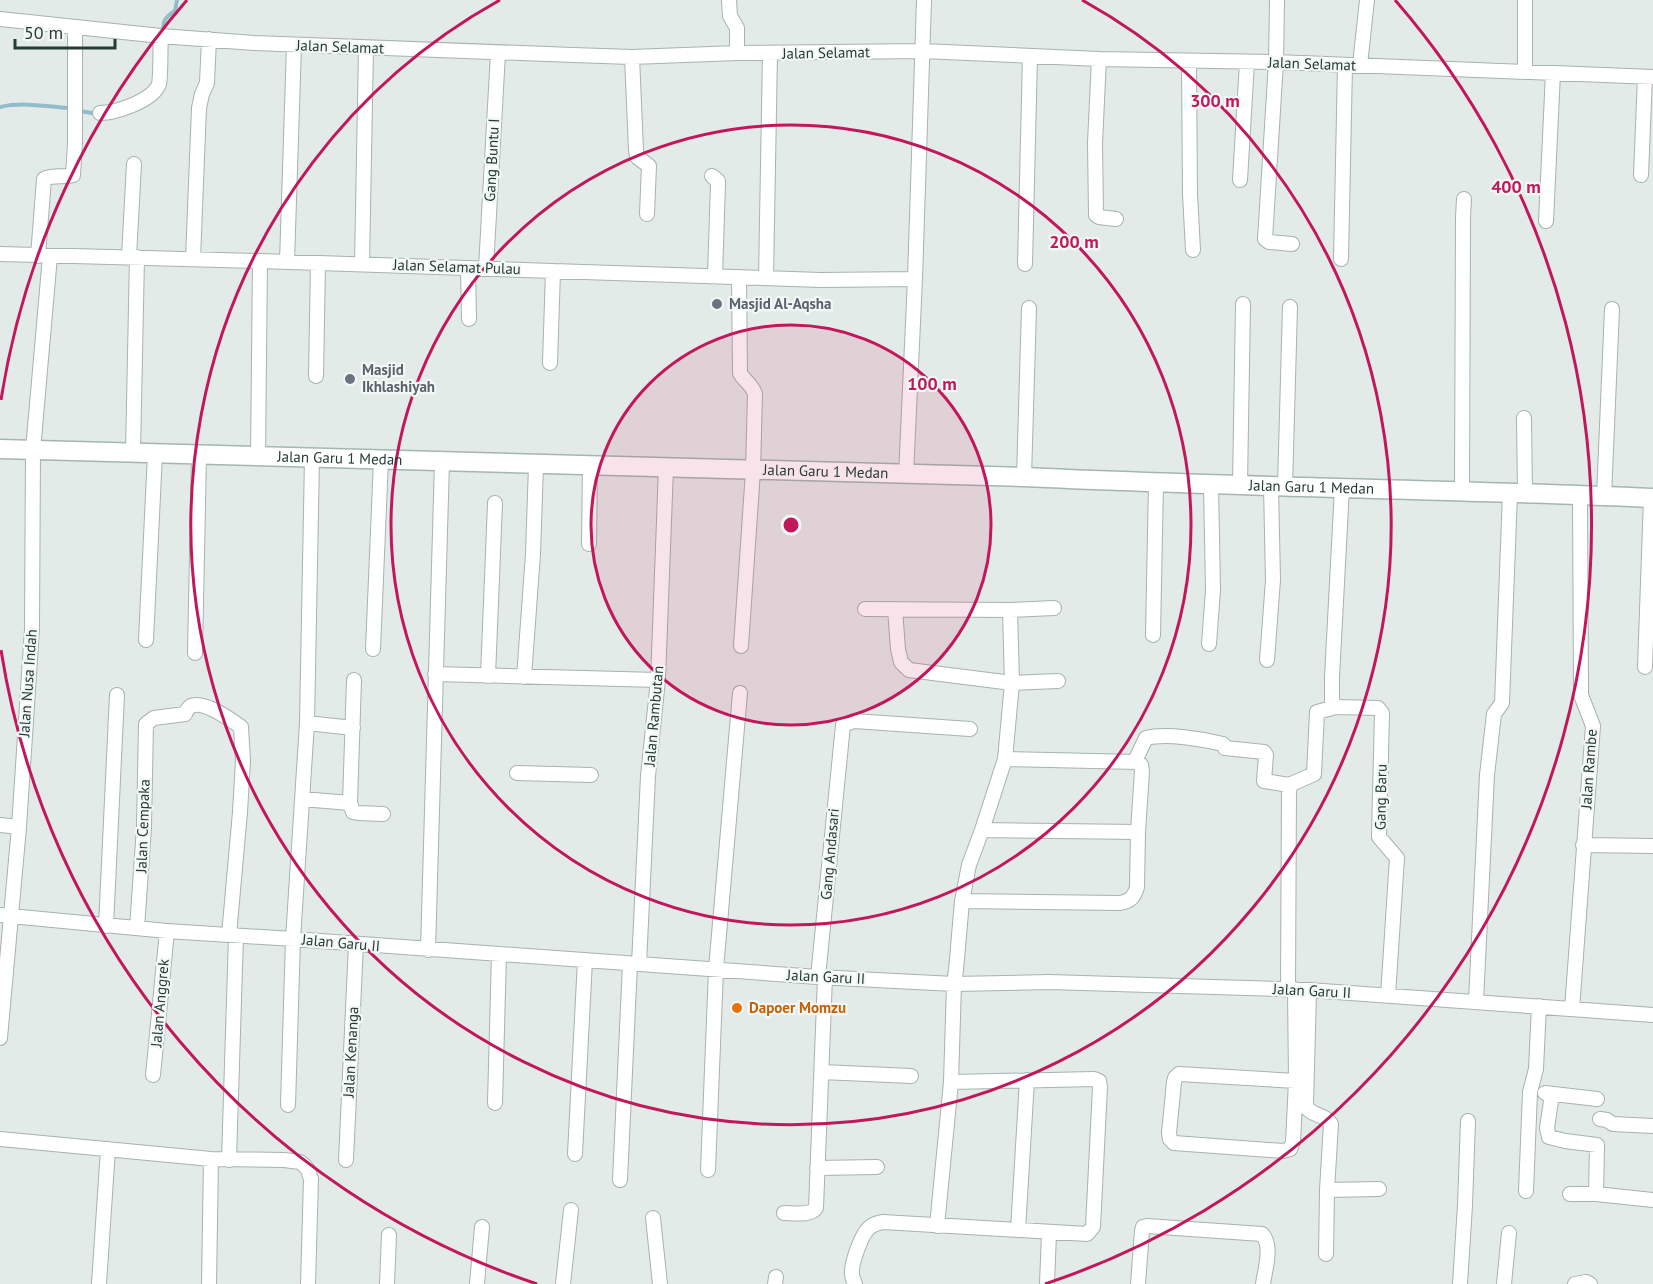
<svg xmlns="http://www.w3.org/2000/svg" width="1653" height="1284" font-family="'PT Sans',sans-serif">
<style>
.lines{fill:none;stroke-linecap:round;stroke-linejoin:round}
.stream{stroke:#91bcca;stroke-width:4}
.street-casing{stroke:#a6b3af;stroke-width:16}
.secondary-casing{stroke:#a3b6b1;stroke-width:21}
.street{stroke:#fff;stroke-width:14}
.secondary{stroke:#fff;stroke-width:18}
.ring{fill:none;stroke:#c2185b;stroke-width:3}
.worship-dot{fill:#6b7280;stroke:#f3f8f6;stroke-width:2}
.food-dot{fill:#e8710a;stroke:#f3f8f6;stroke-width:2}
.labels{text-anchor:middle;stroke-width:4.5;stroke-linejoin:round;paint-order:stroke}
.street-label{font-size:15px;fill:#253b37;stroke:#f3f8f6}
.worship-label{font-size:15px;font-weight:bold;fill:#5b616d;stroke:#f3f8f6;text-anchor:start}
.food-label{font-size:15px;font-weight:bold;fill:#c56008;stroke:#f3f8f6;text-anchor:start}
.centre{fill:#c2185b;stroke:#f3f8f6;stroke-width:3}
.ring-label{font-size:18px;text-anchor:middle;font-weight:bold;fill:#c2185b;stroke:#f3f8f6;stroke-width:4.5;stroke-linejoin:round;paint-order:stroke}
</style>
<rect width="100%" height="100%" fill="#e3ebe8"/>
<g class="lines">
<path class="stream" d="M 164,32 C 161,21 167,16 175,11 L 177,0
M 0,107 C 22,102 45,106 67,108
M 80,111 L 97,114"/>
<g class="street-casing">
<path id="street" d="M 729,0 L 730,16 L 737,28 L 737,53
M 1277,0 L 1276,62 L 1265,239 L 1269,242 L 1292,244
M 0,19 L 161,36 L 254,43 L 573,55 L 632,57 L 737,53 L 923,51 L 1099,59 L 1276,62 L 1653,77
M 632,57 L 636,150 L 637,157 L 649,166 L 647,214
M 1099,59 L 1095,143 L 1096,215 L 1099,217 L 1116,219
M 1189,61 L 1190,194 L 1193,250
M 1360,65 L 1367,0
M 1525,72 L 1525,0
M 100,113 C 115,113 153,101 159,84 C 161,75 160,47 161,36
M 1641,175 L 1645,77
M 712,176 L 718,181 L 718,184 L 715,276
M 1240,180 L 1247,62
M 1546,221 L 1553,73
M 0,254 L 260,261 L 821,280 L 915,279
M 38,256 L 44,179 C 53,174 65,178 73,175 L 75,143 L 75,27
M 129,257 L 134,164
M 193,259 L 199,108 L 202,94 L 207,83 L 209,39
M 1341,259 L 1345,65
M 287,262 L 294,45
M 362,264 L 366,48
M 1025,264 L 1030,56
M 468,268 L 469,319
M 486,268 L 498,53
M 739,277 L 740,373 C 744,381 751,383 755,394 L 753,471 L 741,646
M 766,278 L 770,53
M 550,363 L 553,271
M 316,376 L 318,263
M 1524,418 L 1525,494
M 133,453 L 137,257
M 258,457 L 260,261
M 906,475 L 915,279 L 924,0
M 1024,477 L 1029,308
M 1240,485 L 1243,304
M 1285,486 L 1290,307
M 1462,491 L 1463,218 L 1464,199
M 1604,496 L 1612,309
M 589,544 L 590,466
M 865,609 L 1010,610 L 1054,608
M 895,609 L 898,649 L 901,662 L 909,670 L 1012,683 L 1058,681
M 1153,635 L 1156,483
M 146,640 L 155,454
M 1209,644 L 1213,590 L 1211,485
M 373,649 L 381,460
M 195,653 L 199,455
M 1267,660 L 1273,580 L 1271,486
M 1645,667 L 1651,498
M 435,674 L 658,680
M 488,676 L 495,503
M 524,677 L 533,554 L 536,465
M 1336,707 L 1332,701 L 1332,677 L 1342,488
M 307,723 L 353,728
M 1135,761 L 1146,738 C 1167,733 1202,739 1223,744 L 1225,748 L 1264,752 L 1266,755 L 1264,781 L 1289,785 L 1314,774 L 1317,712 L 1336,707 L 1378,708 L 1382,713 L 1379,837 L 1397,858 L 1388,996
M 517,773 L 591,775
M 302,799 L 350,803 L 353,812 L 358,813 L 383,814
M 350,803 L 354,680
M 0,825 L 19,827
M 982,830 L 1138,832
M 1583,845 L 1653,846
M 962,901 L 1120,903 C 1131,901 1134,897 1137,887 L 1138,832 L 1142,771 L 1141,765 L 1138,762 L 1005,759
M 0,915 L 167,931 L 293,939 L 818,977 L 954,984 L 1049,982 L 1309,990 L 1653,1015
M 106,926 L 117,695
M 137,928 L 144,827 L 146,724 L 154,718 L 185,714 C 186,712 189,707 191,706 C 204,700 231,720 241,727 L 243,761 L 240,812 L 229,935
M 428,950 L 442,462
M 639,964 L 648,776 L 658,680 L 666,468
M 818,977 L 843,725 L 854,721 L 970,729
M 1288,989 L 1289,785
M 1295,989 L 1296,1081 L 1293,1142 L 1290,1149 L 1283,1151 L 1174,1143 L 1170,1139 L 1169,1133 L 1174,1082 L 1175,1078 L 1179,1074 L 1296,1081
M 1309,990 L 1306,1107 C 1312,1116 1325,1114 1331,1124 L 1327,1190 L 1326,1254
M 1476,1001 L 1487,775 L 1494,714 L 1502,703 L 1510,493
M 1572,1009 L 1593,726 L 1581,695 L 1581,689 L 1580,496
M 0,1038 L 19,827 L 32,629 L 33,450 L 50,256
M 822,1072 L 911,1076
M 153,1075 L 167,931
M 1545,1093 L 1597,1099
M 1552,1094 L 1547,1128 L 1549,1137 L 1565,1141 L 1597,1145 L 1596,1194
M 495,1103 L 499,954
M 288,1105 L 293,939 L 307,723 L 312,458
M 1600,1119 L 1607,1120 L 1613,1124 L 1653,1126
M 0,1139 L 211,1159 L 284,1160 L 300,1162 L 305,1166 L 308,1170 L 311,1179 L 308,1284
M 575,1154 L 585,960
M 229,1160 L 236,936
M 346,1160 L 356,944
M 817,1168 L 877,1167
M 708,1170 L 716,969 L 740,693
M 620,1180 L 630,964
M 1327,1190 L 1379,1189
M 1526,1191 L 1530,1092 L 1536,1069 L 1539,1006
M 1570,1194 L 1596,1194 L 1653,1200
M 784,1213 C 794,1213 810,1216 816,1208 L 825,977
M 653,1218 L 660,1284
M 937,1226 L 951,1082 L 954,984 L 956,970 L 962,901 L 969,865 L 982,830 L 1005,759 L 1012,683 L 1010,610
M 1018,1230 L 1027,1080
M 99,1284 L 108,1149
M 209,1284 L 211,1159
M 387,1284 L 389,1235
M 477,1284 L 482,1227
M 563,1284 L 571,1210
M 775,1284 L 776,1277
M 855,1284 C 854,1281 852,1278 852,1274 C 851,1264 861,1235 869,1228 C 873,1224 877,1223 883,1222 L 1087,1234 L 1093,1227 L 1100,1087 L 1099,1081 L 1094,1079 L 951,1082
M 1047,1284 L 1049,1233
M 1138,1284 L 1142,1231 L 1143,1227 L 1147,1226 L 1262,1234 C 1273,1246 1265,1269 1263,1284
M 1460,1284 L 1465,1205 L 1468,1121
M 1504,1284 L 1509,1233
M 1575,1284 L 1586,1282 L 1590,1284"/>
</g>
<g class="secondary-casing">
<g id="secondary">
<path id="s1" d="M 0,449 L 1024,477 C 1233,487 1443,489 1653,498"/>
</g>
</g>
<use href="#street" class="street"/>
<use href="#secondary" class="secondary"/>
</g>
<circle cx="791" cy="525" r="200" fill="#c2185b" fill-opacity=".12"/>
<g class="ring">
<circle cx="791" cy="525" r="200"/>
<circle cx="791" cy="525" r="400"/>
<path d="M1082 0A600 600 0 1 1 500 0"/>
<path d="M537 1284A800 800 0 0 1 1 650M1 400A800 800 0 0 1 187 0M1395 0A800 800 0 0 1 1045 1284"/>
</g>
<g class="worship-dot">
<circle cx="717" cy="304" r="6"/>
<circle cx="350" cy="379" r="6"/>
</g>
<circle class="food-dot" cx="737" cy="1008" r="6"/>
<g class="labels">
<g class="street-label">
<text transform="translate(340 47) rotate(2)" y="5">Jalan Selamat</text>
<text transform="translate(826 53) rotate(-1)" y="5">Jalan Selamat</text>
<text transform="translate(1312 64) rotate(2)" y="5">Jalan Selamat</text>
<text transform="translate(492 160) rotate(-87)" y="5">Gang Buntu I</text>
<text transform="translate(457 267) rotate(2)" y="5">Jalan Selamat Pulau</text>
<text dy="5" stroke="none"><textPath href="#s1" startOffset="340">Jalan Garu 1 Medan</textPath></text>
<text dy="5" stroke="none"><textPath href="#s1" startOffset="826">Jalan Garu 1 Medan</textPath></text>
<text dy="5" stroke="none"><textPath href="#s1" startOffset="1312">Jalan Garu 1 Medan</textPath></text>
<text transform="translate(28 683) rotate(-86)" y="5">Jalan Nusa Indah</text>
<text transform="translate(654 716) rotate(-85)" y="5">Jalan Rambutan</text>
<text transform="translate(1589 769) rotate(-86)" y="5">Jalan Rambe</text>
<text transform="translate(1381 797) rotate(-89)" y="5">Gang Baru</text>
<text transform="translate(143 826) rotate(-88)" y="5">Jalan Cempaka</text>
<text transform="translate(830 854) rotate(-85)" y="5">Gang Andasari</text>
<text transform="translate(341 943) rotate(5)" y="5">Jalan Garu II</text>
<text transform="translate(826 977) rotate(3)" y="5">Jalan Garu II</text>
<text transform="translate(1312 991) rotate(3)" y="5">Jalan Garu II</text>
<text transform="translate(160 1003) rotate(-85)" y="5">Jalan Anggrek</text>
<text transform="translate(351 1052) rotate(-87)" y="5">Jalan Kenanga</text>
</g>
<g class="worship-label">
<text x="729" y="309">Masjid Al-Aqsha</text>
<text x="362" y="375">Masjid<tspan x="362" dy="17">Ikhlashiyah</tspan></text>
</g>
<g class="food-label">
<text x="749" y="1013">Dapoer Momzu</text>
</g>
</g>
<circle cx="791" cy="525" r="9" class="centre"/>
<g class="ring-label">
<text x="1215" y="107">300 m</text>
<text x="1516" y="193">400 m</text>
<text x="1074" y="248">200 m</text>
<text x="932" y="390">100 m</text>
</g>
<path d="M15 39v9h100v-9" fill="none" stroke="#253b37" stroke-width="3"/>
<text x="24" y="39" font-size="18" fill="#253b37" stroke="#f3f8f6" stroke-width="4.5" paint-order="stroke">50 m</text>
</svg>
